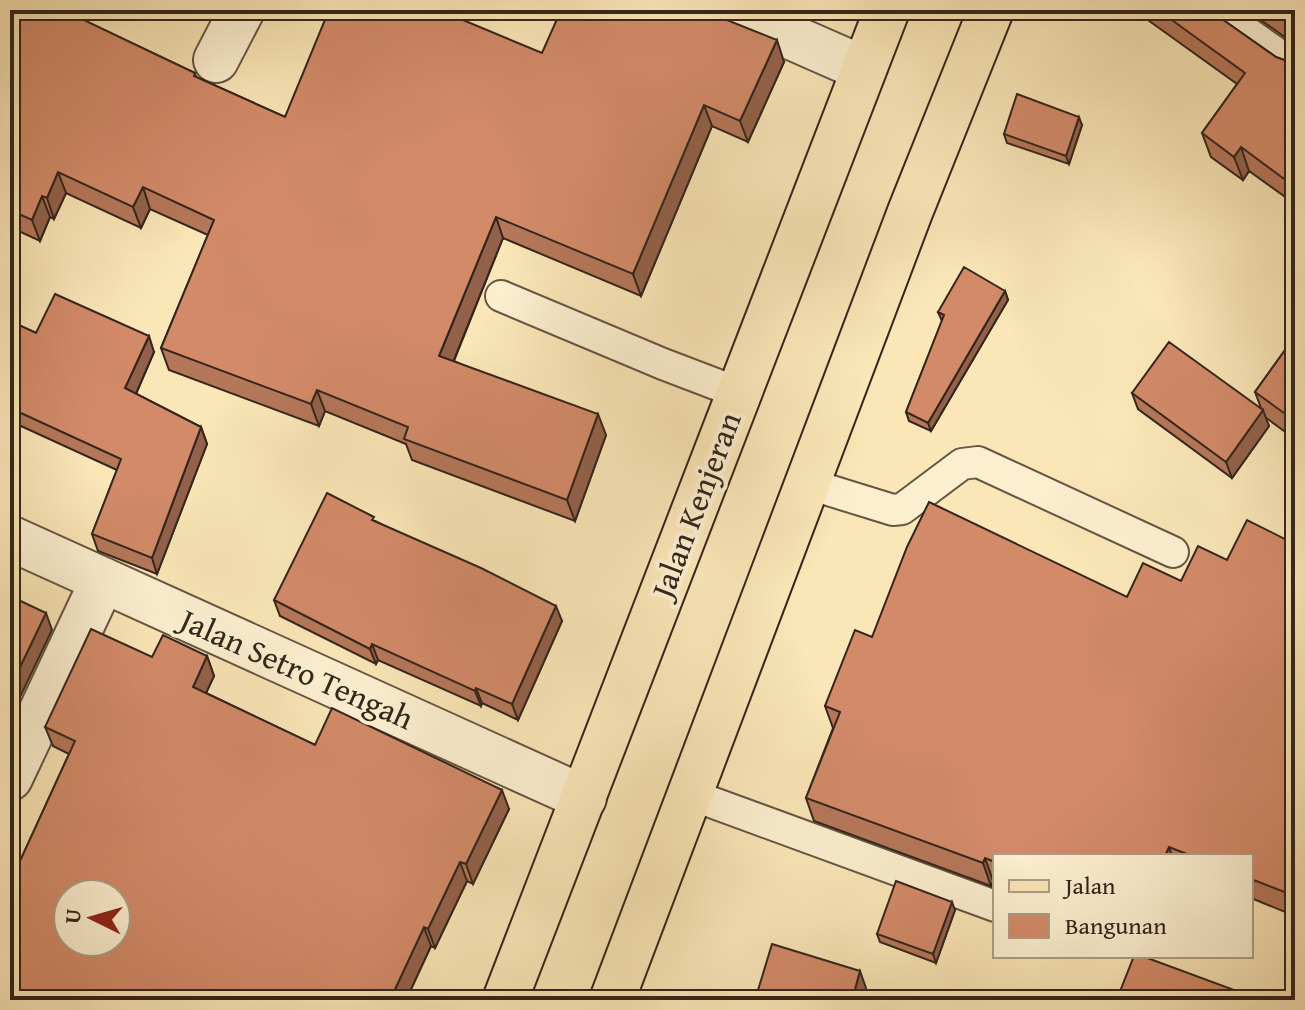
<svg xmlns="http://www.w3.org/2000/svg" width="1305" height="1010" font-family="'Gentium Book Plus',serif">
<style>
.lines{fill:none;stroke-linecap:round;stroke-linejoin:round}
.service-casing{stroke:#665542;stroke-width:34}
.minor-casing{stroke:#665542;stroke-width:48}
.primary-casing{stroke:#34251b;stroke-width:48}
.service{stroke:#fcefd0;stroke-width:30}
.minor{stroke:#fcefd0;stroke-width:44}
.primary{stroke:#fae6b7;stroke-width:44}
.wall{fill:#b5775a;stroke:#34251b;stroke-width:2}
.shaded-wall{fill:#93614a;stroke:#34251b;stroke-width:2}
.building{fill:#d28a69;stroke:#34251b;stroke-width:2;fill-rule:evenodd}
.labels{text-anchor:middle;stroke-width:8;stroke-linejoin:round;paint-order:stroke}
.street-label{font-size:32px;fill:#34251b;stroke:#fcefd0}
</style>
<rect width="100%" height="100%" fill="#fae6b7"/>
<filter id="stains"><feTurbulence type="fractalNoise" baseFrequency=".0025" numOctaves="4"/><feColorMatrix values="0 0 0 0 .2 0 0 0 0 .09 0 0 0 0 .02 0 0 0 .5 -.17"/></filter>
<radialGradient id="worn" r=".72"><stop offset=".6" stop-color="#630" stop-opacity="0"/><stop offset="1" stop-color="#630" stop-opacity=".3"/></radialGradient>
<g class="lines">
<g class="service-casing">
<path id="service" d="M 1215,10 L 1295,66
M 501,296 L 663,364 L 739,393
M 809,484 L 893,510 L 902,509 L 962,464 L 978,462 L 1173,552
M 689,794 L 995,906"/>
</g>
<g class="minor-casing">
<path id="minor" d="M 721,10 L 798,40 L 864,69
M 216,60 L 242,10
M 10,538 L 584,798
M 10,778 L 103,580"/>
</g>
<g class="primary-casing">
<path id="primary" d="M 505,1000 L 887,10
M 612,1000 L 910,212 L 991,10"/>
</g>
<use href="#service" class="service"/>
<use href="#minor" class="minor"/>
<use href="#primary" class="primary"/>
</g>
<path class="wall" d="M 10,10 L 83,20 L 195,73 L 196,77 L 285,117 L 542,53 L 784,62 L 748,142 L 712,126 L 641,296 L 503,238 L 454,361 L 606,435 L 575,521 L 412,460 L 406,444 L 325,411 L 319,426 L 169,370 L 161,348 L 208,235 L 150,209 L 141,228 L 66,193 L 54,219 L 50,217 L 40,241 L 10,227 Z
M 1134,10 L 1209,10 L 1276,57 L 1284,60 L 1295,57 L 1295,204 L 1249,171 L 1243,180 L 1211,157 L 1202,133 L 1237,84 Z
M 1246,10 L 1295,10 L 1295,44 Z
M 1082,125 L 1069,164 L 1007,143 L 1004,134 Z
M 1005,291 L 1008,300 L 931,431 L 909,421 L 906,412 L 942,321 L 938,312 Z
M 10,321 L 36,333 L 154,352 L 136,394 L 201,427 L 207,444 L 157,574 L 98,551 L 92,534 L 117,470 L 10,421 Z
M 1295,336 L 1295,439 L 1265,417 L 1269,426 L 1232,478 L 1138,409 L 1132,393 L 1261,408 L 1255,392 Z
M 375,521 L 562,621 L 518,720 L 482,703 L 481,706 L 378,660 L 376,664 L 280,616 L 274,600 Z
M 1295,544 L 1295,916 L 1251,898 L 1251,856 L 995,856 L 995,881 L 993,881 L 991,886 L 814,821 L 806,798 L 833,728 L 825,706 L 872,637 L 1127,597 L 1181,581 L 1227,560 Z
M 207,656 L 214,676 L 206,693 L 315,745 L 509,809 L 473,884 L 467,881 L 435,948 L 431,946 L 406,1000 L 10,1000 L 21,859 L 69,754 L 53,746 L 45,727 L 152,657 Z
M 955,910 L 936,963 L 880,942 L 877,934 Z
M 1242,993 L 1254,994 L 1257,1000 L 1121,1000 L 1119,994 Z"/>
<path class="shaded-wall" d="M 70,10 L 87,10 L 76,34 L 69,13 Z
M 777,40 L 784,62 L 748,142 L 740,121 Z
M 704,105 L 712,126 L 641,296 L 633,274 Z
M 1079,117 L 1082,125 L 1069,164 L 1066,156 Z
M 1241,147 L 1249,171 L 1243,180 L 1234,157 Z
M 58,172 L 66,193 L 54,219 L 47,198 Z
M 143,187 L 150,209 L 141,228 L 133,207 Z
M 42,196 L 50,217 L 40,241 L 32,220 Z
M 496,217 L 503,238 L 447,377 L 439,356 Z
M 1005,291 L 1008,300 L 931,431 L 928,423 Z
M 149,336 L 154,352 L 131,405 L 125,388 Z
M 317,390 L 325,411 L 319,426 L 311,404 Z
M 1263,410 L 1269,426 L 1232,478 L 1226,462 Z
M 598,414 L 606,435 L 575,521 L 567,500 Z
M 201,427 L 207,444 L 157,574 L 152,558 Z
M 10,564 L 16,580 L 10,594 Z
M 556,606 L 562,621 L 518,720 L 512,704 Z
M 46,613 L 52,630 L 10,718 L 10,688 Z
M 372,644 L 378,660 L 376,664 L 370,649 Z
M 207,656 L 214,676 L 200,706 L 193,687 Z
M 476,688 L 482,703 L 481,706 L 475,691 Z
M 502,790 L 509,809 L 473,884 L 466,864 Z
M 1169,847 L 1172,856 L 1165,856 Z
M 985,858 L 993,881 L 991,886 L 983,863 Z
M 460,862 L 467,881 L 435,948 L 428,929 Z
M 952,902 L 955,910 L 936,963 L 933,954 Z
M 424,927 L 431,946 L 406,1000 L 390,1000 Z
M 860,971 L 866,988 L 862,1000 L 852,1000 Z"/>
<path class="building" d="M 10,10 L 70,10 L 69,13 L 195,73 L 194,76 L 285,117 L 329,10 L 439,10 L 542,53 L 561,10 L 702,10 L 777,40 L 740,121 L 704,105 L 633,274 L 496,217 L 439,356 L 598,414 L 567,500 L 404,439 L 408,427 L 317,390 L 311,404 L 161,348 L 214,220 L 143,187 L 133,207 L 58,172 L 47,198 L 42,196 L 32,220 L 10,210 Z
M 1158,10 L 1209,10 L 1276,57 L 1284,60 L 1295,57 L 1295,187 L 1241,147 L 1234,157 L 1202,133 L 1245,73 Z
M 1272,10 L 1295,10 L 1295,26 Z
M 1017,94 L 1079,117 L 1066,156 L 1004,134 Z
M 964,267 L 1005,291 L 928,423 L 906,412 L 944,315 L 938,312 Z
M 55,294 L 149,336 L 125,388 L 201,427 L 152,558 L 92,534 L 121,459 L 10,408 L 10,321 L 36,333 Z
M 1295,336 L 1295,421 L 1255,392 Z
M 1169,342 L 1263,410 L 1226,462 L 1132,393 Z
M 327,493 L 374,517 L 372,520 L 481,568 L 556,606 L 512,704 L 476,688 L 475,691 L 372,644 L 370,649 L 274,600 Z
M 929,502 L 1127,597 L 1143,563 L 1181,581 L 1198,546 L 1227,560 L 1247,520 L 1295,544 L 1295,896 L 1251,879 L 1251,856 L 1192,856 L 1169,847 L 1165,856 L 995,856 L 995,862 L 985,858 L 983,863 L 806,798 L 840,712 L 825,706 L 855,630 L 872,637 L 907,547 Z
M 10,596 L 46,613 L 10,688 Z
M 91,629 L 152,657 L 163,635 L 207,656 L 193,687 L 315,745 L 332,708 L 502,790 L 466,864 L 460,862 L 428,929 L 424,927 L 390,1000 L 10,1000 L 10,854 L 21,859 L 75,741 L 45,727 ZM 68,894 L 116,894 L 116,942 L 68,942 Z
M 896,881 L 952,902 L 933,954 L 877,934 Z
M 772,944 L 860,971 L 852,1000 L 755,1000 Z
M 1134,956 L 1142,956 L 1242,993 L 1254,994 L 1252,1000 L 1133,1000 L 1119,994 Z"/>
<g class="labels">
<g class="street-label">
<text transform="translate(696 505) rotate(-69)" y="11">Jalan Kenjeran</text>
<text transform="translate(297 669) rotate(24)" y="11">Jalan Setro Tengah</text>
</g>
</g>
<rect width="1305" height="1010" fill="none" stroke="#fae6b7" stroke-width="40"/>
<rect x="12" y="12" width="1281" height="986" fill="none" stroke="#34251b" stroke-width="4"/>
<rect x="20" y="20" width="1265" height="970" fill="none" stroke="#34251b" stroke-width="2"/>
<rect x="993" y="854" width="260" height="104" fill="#fcefd0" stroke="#ac9e88" stroke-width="2"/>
<rect x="1009" y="880" width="40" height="12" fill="#fae6b7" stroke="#ac9e88" stroke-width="2"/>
<text x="1065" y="894" font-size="24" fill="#34251b">Jalan</text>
<rect x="1009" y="914" width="40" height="24" fill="#d28a69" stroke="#ac9e88" stroke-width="2"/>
<text x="1065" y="934" font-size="24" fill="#34251b">Bangunan</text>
<g transform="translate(92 918) rotate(275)"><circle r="38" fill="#fcefd0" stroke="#ac9e88" stroke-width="2"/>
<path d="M0-6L14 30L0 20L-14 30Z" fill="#8f2418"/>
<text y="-12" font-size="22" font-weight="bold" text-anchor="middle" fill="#34251b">U</text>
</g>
<rect width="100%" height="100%" filter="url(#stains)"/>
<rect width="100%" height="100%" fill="url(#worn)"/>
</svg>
